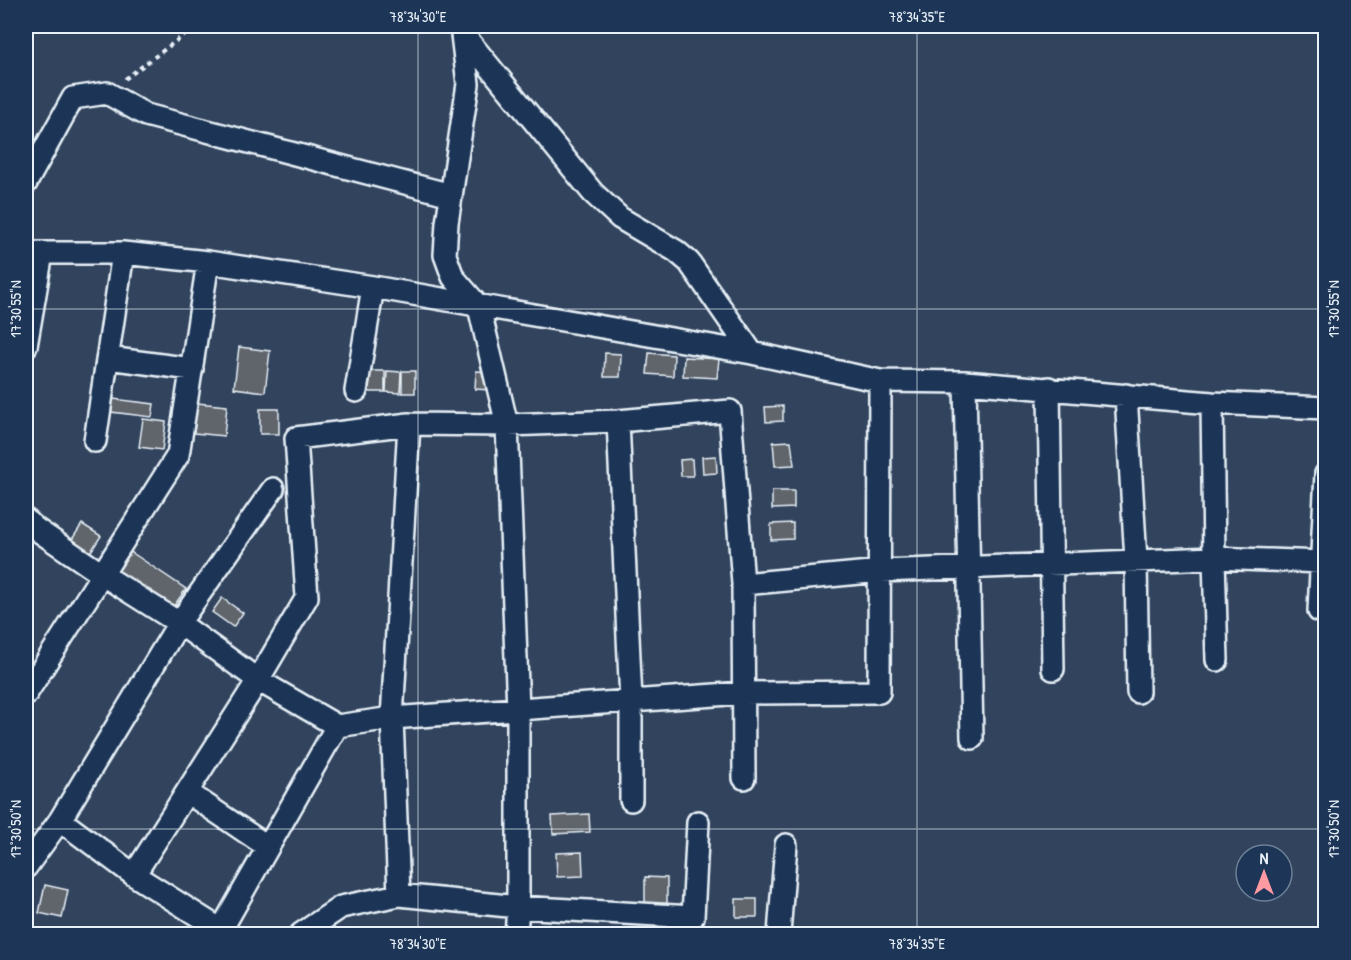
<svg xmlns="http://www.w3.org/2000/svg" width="1351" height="960" font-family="'Patrick Hand',sans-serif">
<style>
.building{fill:#61656c;stroke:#e8f1f8;stroke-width:1.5}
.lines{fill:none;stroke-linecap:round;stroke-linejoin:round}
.minor-casing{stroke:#e8f1f8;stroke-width:26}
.path{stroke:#e8f1f8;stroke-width:4;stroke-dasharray:4.5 4.5;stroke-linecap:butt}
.minor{stroke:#1d3557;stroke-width:21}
.ticks{fill:none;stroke:#e8f1f8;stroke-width:1.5;stroke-opacity:0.45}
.neatline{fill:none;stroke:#e8f1f8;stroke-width:2}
.ticks-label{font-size:15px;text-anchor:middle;fill:#e8f1f8}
</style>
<rect width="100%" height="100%" fill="#31435d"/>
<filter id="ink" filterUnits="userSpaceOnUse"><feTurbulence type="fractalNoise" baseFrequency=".0167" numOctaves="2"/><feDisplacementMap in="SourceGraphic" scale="12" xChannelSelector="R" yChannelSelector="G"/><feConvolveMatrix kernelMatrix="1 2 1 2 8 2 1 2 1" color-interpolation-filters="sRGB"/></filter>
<g filter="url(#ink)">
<path class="building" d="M 239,347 L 270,351 L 265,392 L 234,388 Z
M 605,353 L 621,354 L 620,377 L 604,377 Z
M 649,353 L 674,355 L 673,376 L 647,374 Z
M 684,357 L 719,359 L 717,378 L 683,376 Z
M 370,371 L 385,371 L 385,392 L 369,392 Z
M 387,371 L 401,372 L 400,393 L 386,392 Z
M 402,371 L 415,371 L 415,393 L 402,393 Z
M 476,371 L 491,372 L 490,390 L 475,389 Z
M 113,399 L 154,404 L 152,417 L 111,412 Z
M 197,403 L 227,406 L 224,436 L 194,433 Z
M 783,406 L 783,421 L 766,422 L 765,407 Z
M 260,409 L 279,409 L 279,434 L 260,434 Z
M 143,419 L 166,422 L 162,450 L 139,447 Z
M 791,441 L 794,465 L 775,466 L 773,442 Z
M 716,456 L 717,473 L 703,474 L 702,457 Z
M 692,459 L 693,476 L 681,476 L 680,460 Z
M 772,491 L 794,491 L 794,508 L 772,509 Z
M 793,523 L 793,539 L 771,540 L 771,524 Z
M 82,524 L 101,536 L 86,559 L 67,547 Z
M 131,552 L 186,589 L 171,610 L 116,574 Z
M 222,598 L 243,613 L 233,627 L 212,612 Z
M 589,814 L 590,832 L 553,834 L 552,816 Z
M 582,852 L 583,876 L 557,877 L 556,853 Z
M 645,877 L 667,878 L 667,906 L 645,906 Z
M 45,885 L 68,890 L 62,918 L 39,913 Z
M 736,899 L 757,899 L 757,917 L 736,917 Z"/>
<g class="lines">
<g class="minor-casing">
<path id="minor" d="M 461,26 L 468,84 L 447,223 L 445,255 L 453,277 L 479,307 L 507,425 L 518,710 L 518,907 L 516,934
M 462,33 L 593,193 L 620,218 L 676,251 L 689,262 L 752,353
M 26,183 L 73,98 L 107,93 L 146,115 L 451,195
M 26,253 L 123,253 L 208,262 L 373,287 L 752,353 L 880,381 L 965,382 L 1212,403 L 1326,408
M 26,346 L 42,253
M 108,358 L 192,369
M 965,382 L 972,738
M 1049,388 L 1053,669
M 356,391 L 373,287
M 1126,395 L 1136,560 L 1138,692
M 618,421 L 631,701 L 631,800
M 95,441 L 123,253
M 26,520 L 36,529 L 103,575 L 179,623 L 258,680 L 337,726 L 392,718 L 743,693 L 879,692 L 880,381
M 743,584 L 744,778
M 1319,611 L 1326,474
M 1217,660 L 1214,558 L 1323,562
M 26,694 L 178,455 L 208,262
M 187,792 L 268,847
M 60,820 L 134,875 L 221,930 L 337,726
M 26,867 L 60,820 L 179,623 L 273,489
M 134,875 L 258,680 L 307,597 L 296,438 L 409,424 L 507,425 L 618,421 L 730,411 L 743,584 L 881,571 L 1214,558 L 1212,403
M 399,895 L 392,718 L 409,424
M 301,934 L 341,907 L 399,895 L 518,907 L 693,917 L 698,822
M 779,934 L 786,845"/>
</g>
<path class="path" d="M 125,79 L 196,26"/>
<use href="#minor" class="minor"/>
</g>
</g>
<path class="ticks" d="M 418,26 L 418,934M 917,26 L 917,934M 26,309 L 1326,309M 26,829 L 1326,829"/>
<rect width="1351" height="960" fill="none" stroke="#1d3557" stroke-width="66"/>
<g transform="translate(1264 873)"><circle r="28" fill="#1d3557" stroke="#6e8097" stroke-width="1.5"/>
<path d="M0-4.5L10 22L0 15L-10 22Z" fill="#ff9aa2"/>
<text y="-9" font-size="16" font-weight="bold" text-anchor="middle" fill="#e8f1f8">N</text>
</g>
<rect x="33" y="33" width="1285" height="894" class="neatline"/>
<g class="ticks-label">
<text x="418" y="22">78°34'30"E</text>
<text x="917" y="22">78°34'35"E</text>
<text transform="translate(16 309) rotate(-90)" y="5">17°30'55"N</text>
<text transform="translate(1334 309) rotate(-90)" y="5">17°30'55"N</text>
<text transform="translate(16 829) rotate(-90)" y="5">17°30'50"N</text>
<text transform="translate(1334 829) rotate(-90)" y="5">17°30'50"N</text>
<text x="418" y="949">78°34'30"E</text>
<text x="917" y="949">78°34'35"E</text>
</g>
</svg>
